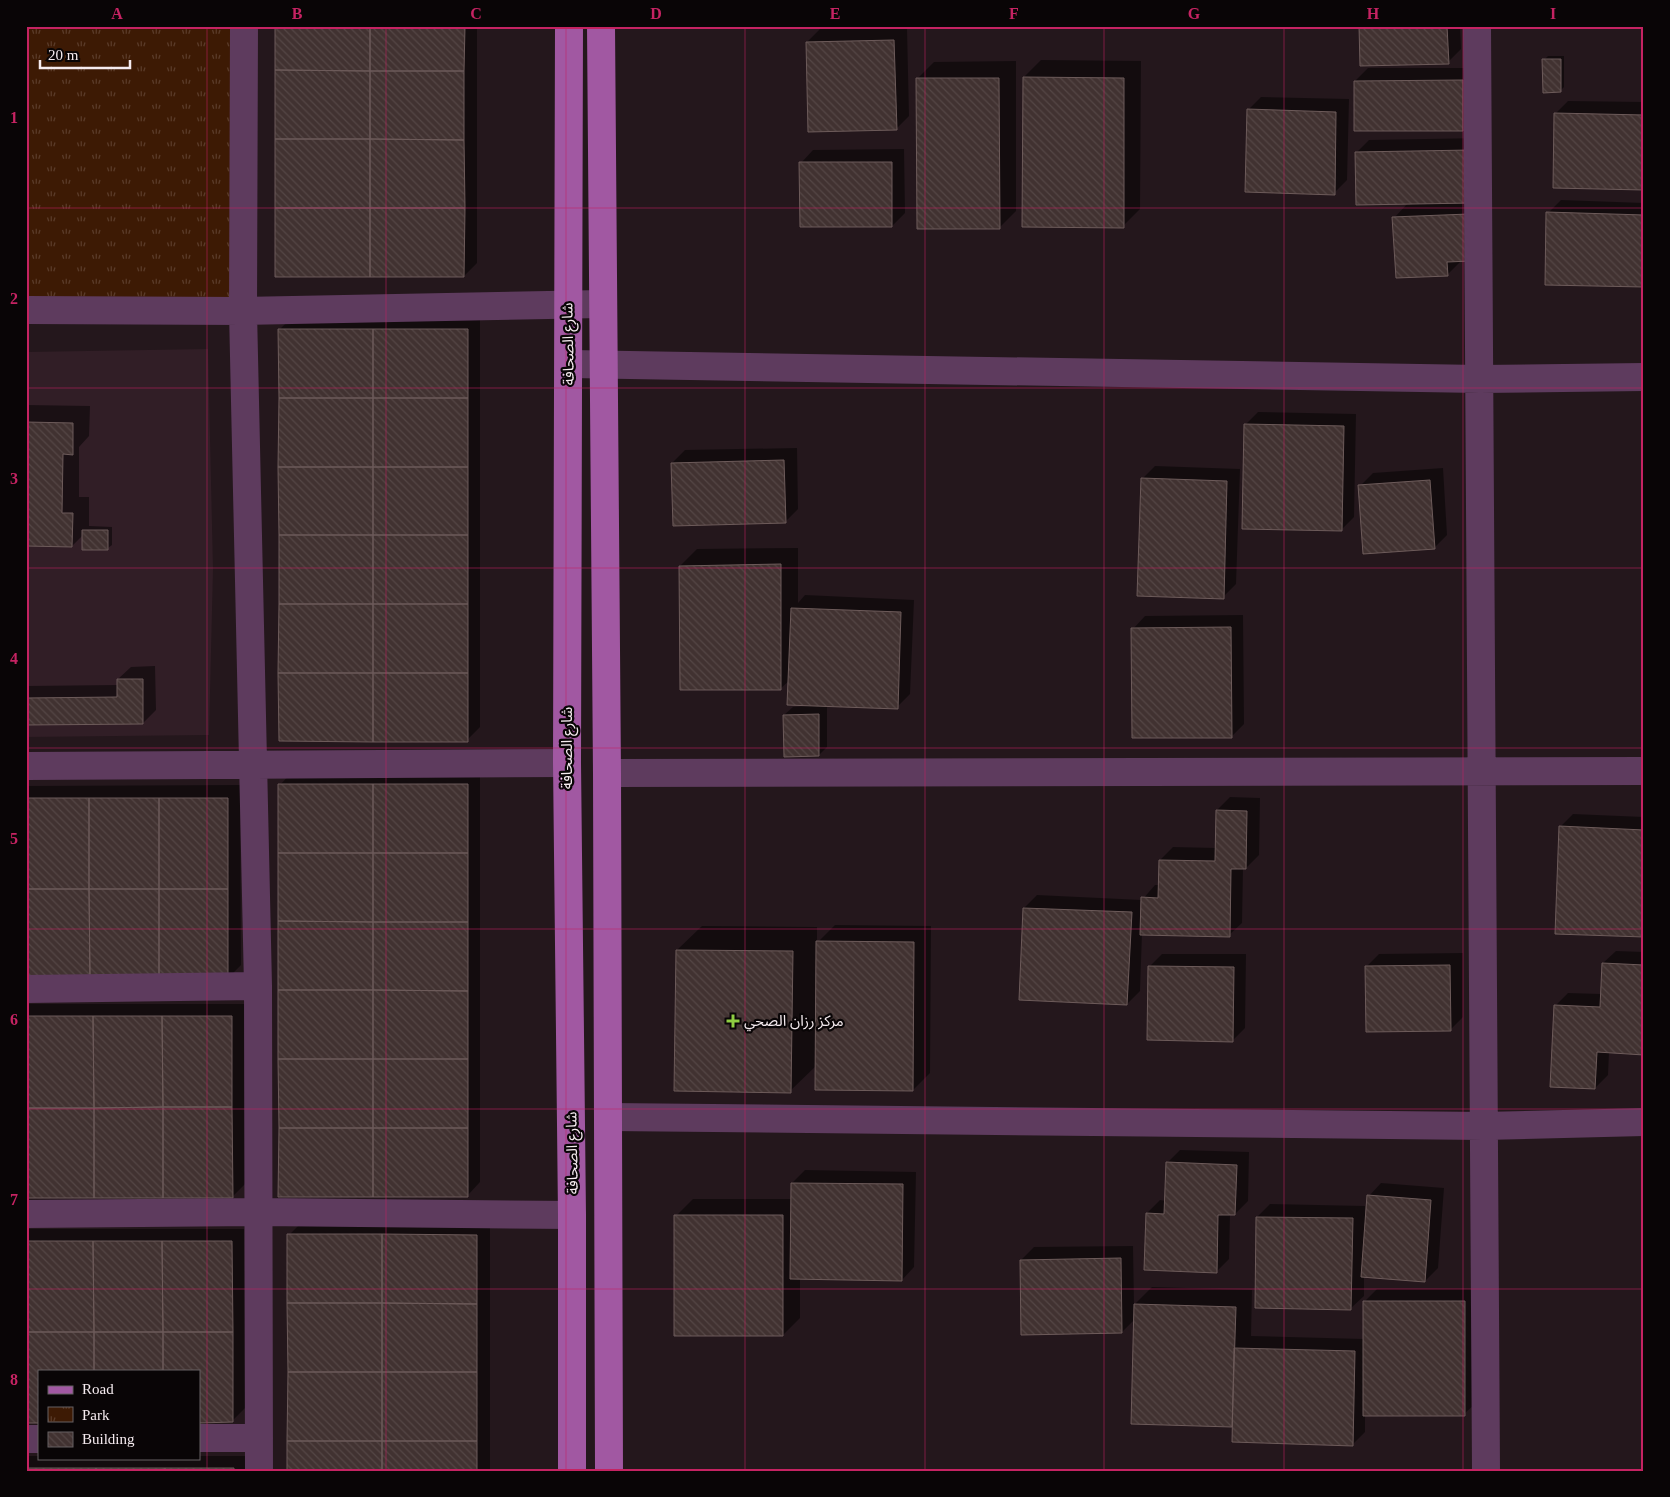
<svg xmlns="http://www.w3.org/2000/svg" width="1670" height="1497" font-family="'Times New Roman','Noto Sans Arabic',serif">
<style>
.built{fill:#311e26}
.park{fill:url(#park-tufts)}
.shadow{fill:#0007}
.building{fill:url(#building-back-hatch);stroke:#6d5b5a}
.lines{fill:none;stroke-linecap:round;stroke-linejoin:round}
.minor{stroke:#5e3b5e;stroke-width:28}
.major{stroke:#a158a2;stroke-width:28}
.grid{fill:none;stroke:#c52362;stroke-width:1;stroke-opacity:0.55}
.poi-dot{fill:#8fcd42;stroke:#090506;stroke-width:2}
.labels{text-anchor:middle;stroke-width:4.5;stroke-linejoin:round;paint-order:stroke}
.street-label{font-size:15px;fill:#f5ebef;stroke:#090506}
.poi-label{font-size:15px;fill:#f5ebef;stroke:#090506;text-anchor:start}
.neatline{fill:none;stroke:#c52362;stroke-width:2}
.grid-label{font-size:16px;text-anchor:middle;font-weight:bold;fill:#c52362}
</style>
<defs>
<pattern id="park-tufts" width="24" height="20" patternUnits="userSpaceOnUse" patternTransform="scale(1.25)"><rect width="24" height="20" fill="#3d1a04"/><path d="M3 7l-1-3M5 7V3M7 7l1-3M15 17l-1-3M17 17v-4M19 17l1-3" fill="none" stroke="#5a3b29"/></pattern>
<pattern id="building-back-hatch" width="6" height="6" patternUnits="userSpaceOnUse" patternTransform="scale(1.25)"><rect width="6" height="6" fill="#413231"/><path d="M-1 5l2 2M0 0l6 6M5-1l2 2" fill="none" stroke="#544645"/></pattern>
</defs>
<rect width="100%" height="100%" fill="#24171c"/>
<path class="built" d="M 208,349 L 213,569 L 209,735 L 26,737 L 26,352 Z"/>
<path class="park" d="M 26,26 L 230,26 L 235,299 L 26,300 Z"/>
<path class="shadow" d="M 276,26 L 477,26 L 477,263 L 464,276 Z
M 1360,26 L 1460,26 L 1461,49 L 1448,62 Z
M 907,28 L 909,116 L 896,129 L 807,42 L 820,29 Z
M 1548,56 L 1564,56 L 1564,87 L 1560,91 L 1544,60 Z
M 1041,60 L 1141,61 L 1140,209 L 1123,226 L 1024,77 Z
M 1016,61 L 1016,211 L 999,228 L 917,79 L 934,62 Z
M 1368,68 L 1475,68 L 1476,117 L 1463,130 L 1355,81 Z
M 1261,97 L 1349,99 L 1347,180 L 1334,193 L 1248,110 Z
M 1568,101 L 1644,102 L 1644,188 L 1555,114 Z
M 1483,138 L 1460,262 L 1447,275 L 1394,218 L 1408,203 L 1356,153 L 1369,140 Z
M 904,149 L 905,213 L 892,226 L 801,163 L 813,150 Z
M 1561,200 L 1644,203 L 1644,286 L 1548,213 Z
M 292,317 L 480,317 L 480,727 L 467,740 L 279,330 Z
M 26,405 L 90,406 L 89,436 L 79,447 L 79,497 L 89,497 L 89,526 L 112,527 L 112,545 L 108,548 L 83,535 L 72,546 L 26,545 Z
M 1258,412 L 1356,414 L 1354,517 L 1341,530 L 1245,425 Z
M 797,448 L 798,509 L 785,522 L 672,463 L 685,450 Z
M 1155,466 L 1240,469 L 1236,584 L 1223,597 L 1142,479 Z
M 1443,468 L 1447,535 L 1434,548 L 1360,486 L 1373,473 Z
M 798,548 L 798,603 L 805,595 L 914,600 L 910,694 L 897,707 L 827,705 L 827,747 L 819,755 L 784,715 L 793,707 L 808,706 L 808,704 L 790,680 L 780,689 L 680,566 L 697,549 Z
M 1243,615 L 1244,724 L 1231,737 L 1133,629 L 1145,616 Z
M 155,666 L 156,710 L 143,723 L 26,724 L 26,686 L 118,685 L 118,679 L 131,667 Z
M 292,772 L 480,772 L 480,1182 L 468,1195 L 280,785 Z
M 240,785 L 241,965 L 228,978 L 26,978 L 26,786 Z
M 1230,797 L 1260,798 L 1259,855 L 1246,868 L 1243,868 L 1242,923 L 1229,935 L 1142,933 L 1140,991 L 1127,1004 L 1024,908 L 1037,895 L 1142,900 L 1155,885 L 1160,885 L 1160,860 L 1173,847 L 1217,848 L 1217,810 Z
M 1573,814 L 1644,817 L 1644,936 L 1560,827 Z
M 835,925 L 931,926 L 930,1073 L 913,1090 L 817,1065 L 790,1091 L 677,950 L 702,926 L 817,927 L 817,943 Z
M 1616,951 L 1644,952 L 1644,1053 L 1609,1052 L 1608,1075 L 1595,1088 L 1555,1006 L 1568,993 L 1601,994 L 1603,963 Z
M 1463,953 L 1463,1017 L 1450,1030 L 1366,967 L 1379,954 Z
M 1162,954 L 1246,954 L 1245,1028 L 1232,1041 L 1149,967 Z
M 26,1004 L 244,1004 L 245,1184 L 232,1197 L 26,1197 Z
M 1180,1150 L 1249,1152 L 1248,1201 L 1235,1214 L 1230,1214 L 1229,1259 L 1216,1272 L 1147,1213 L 1160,1200 L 1166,1201 L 1167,1163 Z
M 805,1170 L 916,1172 L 914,1267 L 902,1280 L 800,1278 L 800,1318 L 783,1335 L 676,1216 L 693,1199 L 792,1199 L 792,1183 Z
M 1381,1183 L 1444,1188 L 1438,1268 L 1425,1281 L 1364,1276 L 1364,1296 L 1351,1308 L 1257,1217 L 1270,1204 L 1365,1206 L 1365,1212 L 1367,1212 L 1369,1196 Z
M 302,1222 L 490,1222 L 490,1471 L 289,1471 L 289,1235 Z
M 26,1229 L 244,1229 L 245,1408 L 232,1421 L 199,1421 L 199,1371 L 39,1371 L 26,1422 Z
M 1133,1246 L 1134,1305 L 1152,1287 L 1252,1290 L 1251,1336 L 1364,1339 L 1364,1302 L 1377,1289 L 1477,1289 L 1477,1402 L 1464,1414 L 1365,1415 L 1365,1432 L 1352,1445 L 1233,1426 L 1132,1423 L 1135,1319 L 1122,1332 L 1021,1260 L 1034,1247 Z
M 26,1456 L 39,1456 L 39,1458 L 199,1458 L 199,1456 L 247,1456 L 247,1471 L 26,1471 Z"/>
<path class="building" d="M 275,26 L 370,26 L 370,71 L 275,70 Z
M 370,26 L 465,26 L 464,71 L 370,71 Z
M 1359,26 L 1447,26 L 1449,64 L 1360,66 Z
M 894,40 L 897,130 L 808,132 L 806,42 Z
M 1542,59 L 1561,59 L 1561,92 L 1543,93 Z
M 275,70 L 370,71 L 370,139 L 275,139 Z
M 370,71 L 464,71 L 464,140 L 370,139 Z
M 1023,77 L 1124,78 L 1124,228 L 1022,227 Z
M 916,78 L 999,78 L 1000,229 L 917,229 Z
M 1463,80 L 1463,131 L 1354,131 L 1354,81 Z
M 1247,109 L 1336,112 L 1335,195 L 1245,192 Z
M 1554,113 L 1644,115 L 1644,190 L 1553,188 Z
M 275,139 L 370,139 L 370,208 L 275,208 Z
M 370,139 L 464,140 L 465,208 L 370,208 Z
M 1471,150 L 1472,203 L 1356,205 L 1355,152 Z
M 799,162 L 892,162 L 892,227 L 800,227 Z
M 275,208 L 370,208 L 370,277 L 275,277 Z
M 370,208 L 465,208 L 464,277 L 370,277 Z
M 1546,212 L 1644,215 L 1644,287 L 1545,285 Z
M 1469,214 L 1471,261 L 1447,262 L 1448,276 L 1396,278 L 1392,217 Z
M 278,329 L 373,329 L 373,398 L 279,398 Z
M 373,329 L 468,329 L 468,398 L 373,398 Z
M 279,398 L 373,398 L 373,467 L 278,467 Z
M 373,398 L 468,398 L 468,467 L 373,467 Z
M 26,422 L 73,423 L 73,455 L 63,454 L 62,513 L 73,513 L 72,547 L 26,546 Z
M 1244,424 L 1344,426 L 1342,531 L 1242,529 Z
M 784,460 L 786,523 L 673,526 L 671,463 Z
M 278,467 L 373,467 L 373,535 L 279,535 Z
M 373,467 L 468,467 L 468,535 L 373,535 Z
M 1141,478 L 1227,481 L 1224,599 L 1137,596 Z
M 1430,480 L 1435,549 L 1363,554 L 1358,485 Z
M 82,530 L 108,530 L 108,550 L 82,550 Z
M 279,535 L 373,535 L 373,604 L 279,604 Z
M 373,535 L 468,535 L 468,604 L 373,604 Z
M 781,564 L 781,690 L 680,690 L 679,566 Z
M 279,604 L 373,604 L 373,673 L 278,673 Z
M 373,604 L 468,604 L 468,673 L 373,673 Z
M 791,608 L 901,612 L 898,709 L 787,705 Z
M 1231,627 L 1232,738 L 1132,738 L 1131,628 Z
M 278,673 L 373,673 L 373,742 L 279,741 Z
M 373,673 L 468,673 L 468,742 L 373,742 Z
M 117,679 L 143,679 L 143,724 L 26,725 L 26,698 L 117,697 Z
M 819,714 L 819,756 L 784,757 L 783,715 Z
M 278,784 L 373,784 L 373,853 L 278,853 Z
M 373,784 L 468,784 L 468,853 L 373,853 Z
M 26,798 L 89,798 L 89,889 L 26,889 Z
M 89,798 L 159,798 L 159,889 L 89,889 Z
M 159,798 L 228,798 L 228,889 L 159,889 Z
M 1216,810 L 1247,811 L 1246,869 L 1231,869 L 1230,937 L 1140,935 L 1141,897 L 1158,898 L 1159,860 L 1215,861 Z
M 1559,826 L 1644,830 L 1644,937 L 1555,934 Z
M 278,853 L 373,853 L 373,922 L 278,921 Z
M 373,853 L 468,853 L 468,922 L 373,922 Z
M 26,889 L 89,889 L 90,980 L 26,980 Z
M 89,889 L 159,889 L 159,980 L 90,980 Z
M 159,889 L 228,889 L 228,979 L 159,980 Z
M 1023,908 L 1132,912 L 1127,1005 L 1019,1000 Z
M 278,921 L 373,922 L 373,990 L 278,990 Z
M 373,922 L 468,922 L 468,991 L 373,990 Z
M 816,941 L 914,942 L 913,1091 L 815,1090 Z
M 676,950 L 793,951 L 791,1093 L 674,1091 Z
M 1602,963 L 1644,965 L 1644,1055 L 1597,1052 L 1595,1089 L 1550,1087 L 1554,1005 L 1600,1007 Z
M 1450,965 L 1451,1031 L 1366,1032 L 1365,966 Z
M 1148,966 L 1234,967 L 1233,1042 L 1147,1040 Z
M 278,990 L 373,990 L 373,1059 L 278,1059 Z
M 373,990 L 468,991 L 468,1059 L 373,1059 Z
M 26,1016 L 93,1016 L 94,1108 L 26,1108 Z
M 93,1016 L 162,1016 L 163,1107 L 94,1108 Z
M 162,1016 L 232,1016 L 232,1107 L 163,1107 Z
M 278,1059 L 373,1059 L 373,1128 L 279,1128 Z
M 373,1059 L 468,1059 L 468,1128 L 373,1128 Z
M 163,1107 L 163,1198 L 94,1198 L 94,1108 Z
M 163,1107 L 232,1107 L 233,1198 L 163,1198 Z
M 26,1108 L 94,1108 L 94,1198 L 26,1198 Z
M 279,1128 L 373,1128 L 373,1197 L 278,1197 Z
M 373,1128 L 468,1128 L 468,1197 L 373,1197 Z
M 1166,1162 L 1237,1165 L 1235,1215 L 1218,1215 L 1217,1273 L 1144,1270 L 1146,1213 L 1164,1214 Z
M 791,1183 L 903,1184 L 902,1281 L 790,1279 Z
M 1367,1195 L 1431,1200 L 1425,1282 L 1361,1277 Z
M 674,1215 L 783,1215 L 783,1336 L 674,1336 Z
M 1256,1217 L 1353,1218 L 1351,1310 L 1255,1308 Z
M 287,1234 L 382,1234 L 382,1303 L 287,1303 Z
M 382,1234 L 477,1235 L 477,1304 L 382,1303 Z
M 26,1241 L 93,1241 L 94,1332 L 26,1332 Z
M 93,1241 L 162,1241 L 163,1332 L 94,1332 Z
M 162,1241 L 232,1241 L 233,1332 L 163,1332 Z
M 1121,1258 L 1122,1333 L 1021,1335 L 1020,1260 Z
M 1363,1301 L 1465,1301 L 1465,1416 L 1363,1416 Z
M 287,1303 L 382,1303 L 382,1372 L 288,1372 Z
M 382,1303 L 477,1304 L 477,1372 L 382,1372 Z
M 1134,1304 L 1236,1307 L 1232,1427 L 1131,1424 Z
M 26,1332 L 94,1332 L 94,1371 L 39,1371 L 39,1423 L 26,1423 Z
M 94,1332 L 163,1332 L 163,1371 L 94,1371 Z
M 163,1332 L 233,1332 L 233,1422 L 199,1423 L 199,1371 L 163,1371 Z
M 1234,1348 L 1355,1351 L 1353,1446 L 1232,1442 Z
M 288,1372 L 382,1372 L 382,1441 L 287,1441 Z
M 382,1372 L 477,1372 L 477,1441 L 382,1441 Z
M 287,1441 L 382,1441 L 382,1471 L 287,1471 Z
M 382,1441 L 477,1441 L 477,1471 L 382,1471 Z
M 27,1468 L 96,1468 L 96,1471 L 27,1471 Z
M 96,1468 L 165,1468 L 165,1471 L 96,1471 Z
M 165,1468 L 234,1468 L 234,1471 L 165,1471 Z"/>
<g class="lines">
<path class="minor" d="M 244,26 L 243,311 L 258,986 L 259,1471
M 1477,26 L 1486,1471
M 26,310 L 243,311 L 602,304
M 570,364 L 1480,379 L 1644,377
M 26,766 L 567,763
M 607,773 L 1644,771
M 26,989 L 258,986
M 609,1117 L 1483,1126 L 1644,1122
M 26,1214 L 260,1212 L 572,1215
M 199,1438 L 259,1438
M 26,1439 L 39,1439"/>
<path class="major" d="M 569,26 L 567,763 L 572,1215 L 572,1471
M 601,26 L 607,773 L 609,1471"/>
</g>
<path class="grid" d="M 207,26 L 207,1471M 386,26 L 386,1471M 566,26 L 566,1471M 745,26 L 745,1471M 925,26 L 925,1471M 1104,26 L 1104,1471M 1284,26 L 1284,1471M 1463,26 L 1463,1471M 26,208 L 1644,208M 26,388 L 1644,388M 26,568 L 1644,568M 26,748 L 1644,748M 26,929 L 1644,929M 26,1109 L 1644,1109M 26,1289 L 1644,1289"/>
<path class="poi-dot" d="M730.5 1013.5h5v5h5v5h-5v5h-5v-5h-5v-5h5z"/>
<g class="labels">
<g class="street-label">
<text transform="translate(568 344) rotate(-91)" y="5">شارع الصحافة</text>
<text transform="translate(567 748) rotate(-90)" y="5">شارع الصحافة</text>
<text transform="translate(572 1153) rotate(-91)" y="5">شارع الصحافة</text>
</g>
<g class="poi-label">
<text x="744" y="1026">مركز رزان الصحي</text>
</g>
</g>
<rect width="1670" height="1497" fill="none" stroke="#090506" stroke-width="55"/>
<rect x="38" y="1370" width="162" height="90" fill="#090506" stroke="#676163"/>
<rect x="48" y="1386" width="25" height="8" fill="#a158a2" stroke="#676163"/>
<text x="82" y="1394" font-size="15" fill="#f5ebef">Road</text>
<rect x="48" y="1407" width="25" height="15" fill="url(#park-tufts)" stroke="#676163"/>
<text x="82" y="1420" font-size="15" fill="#f5ebef">Park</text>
<rect x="48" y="1432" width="25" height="15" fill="url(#building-back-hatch)" stroke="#676163"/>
<text x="82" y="1444" font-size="15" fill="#f5ebef">Building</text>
<path d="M40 60v8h90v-8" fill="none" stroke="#f5ebef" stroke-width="2.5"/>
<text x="48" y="60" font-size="15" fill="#f5ebef" stroke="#090506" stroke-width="4" paint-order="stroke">20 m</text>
<rect x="28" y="28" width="1614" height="1442" class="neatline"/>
<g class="grid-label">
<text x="117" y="19">A</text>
<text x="297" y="19">B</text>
<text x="476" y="19">C</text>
<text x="656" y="19">D</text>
<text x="835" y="19">E</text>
<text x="1014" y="19">F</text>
<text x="1194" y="19">G</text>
<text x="1373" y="19">H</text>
<text x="1553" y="19">I</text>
<text x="14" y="123">1</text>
<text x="14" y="304">2</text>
<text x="14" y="484">3</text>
<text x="14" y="664">4</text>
<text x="14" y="844">5</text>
<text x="14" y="1025">6</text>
<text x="14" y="1205">7</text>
<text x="14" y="1385">8</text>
</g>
</svg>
